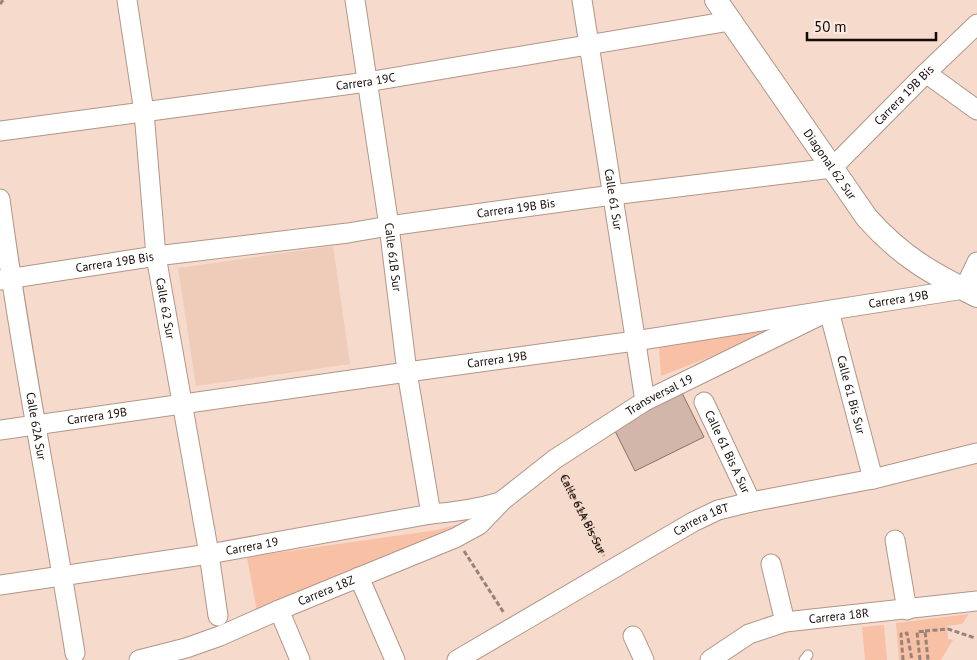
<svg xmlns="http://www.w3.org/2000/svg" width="977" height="660" font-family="'PT Sans',sans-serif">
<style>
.built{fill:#efcbb9}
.green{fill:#f8c1a6}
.building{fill:#d2b6a9;stroke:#8a7164}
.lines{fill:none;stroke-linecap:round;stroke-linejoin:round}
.service-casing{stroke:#b19688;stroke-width:11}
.minor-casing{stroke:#b19688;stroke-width:21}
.tertiary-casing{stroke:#b19688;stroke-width:24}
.path{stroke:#978379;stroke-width:3;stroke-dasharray:5 2.5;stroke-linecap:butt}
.service{stroke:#fff;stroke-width:9}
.minor{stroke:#fff;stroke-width:19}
.tertiary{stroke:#fff;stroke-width:22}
.labels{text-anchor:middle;stroke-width:4.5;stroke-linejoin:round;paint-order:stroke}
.street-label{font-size:12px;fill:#130a06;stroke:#fbe9e1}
</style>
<rect width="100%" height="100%" fill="#f6dacb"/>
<path class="built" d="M 333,246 L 350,364 L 196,386 L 178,268 Z"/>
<path class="green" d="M 792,325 L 661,376 L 659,348 Z
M 474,520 L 257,612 L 247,557 L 437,530 Z
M 969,614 L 962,624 L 947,626 L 948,639 L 953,640 L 941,660 L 899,660 L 896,623 Z
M 884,625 L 887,660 L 865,660 L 862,627 Z"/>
<path class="building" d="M 682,393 L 704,437 L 635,471 L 613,427 Z"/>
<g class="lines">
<g class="service-casing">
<path id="service" d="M 804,660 L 808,655"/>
</g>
<g class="minor-casing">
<g id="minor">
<path id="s2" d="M 127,0 L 144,112 L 156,256 L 209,554 L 218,616"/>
<path id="s3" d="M 355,0 L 389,226 L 407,372 L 431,514"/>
<path id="s4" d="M 582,0 L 645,401"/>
<path d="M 926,73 L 977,110"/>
<path id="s5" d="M 0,131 L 367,82 L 730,21"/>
<path id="s6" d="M 0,199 C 20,351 51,502 75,653"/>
<path id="s7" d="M 0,280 L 156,256 L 348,233 L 389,226 L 612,195 L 832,168 L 926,73 L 977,24"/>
<path id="s8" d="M 704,402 L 751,502"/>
<path id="s9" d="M 0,430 L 407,372 L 635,341 L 964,289 L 977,262"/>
<path d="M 895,540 L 907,610"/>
<path d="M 771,564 L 785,622"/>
<path d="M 359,577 L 395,660"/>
<path id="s10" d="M 0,585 L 209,554 L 431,514 C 455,512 477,509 500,502"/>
<path d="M 279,610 L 300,660"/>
<path d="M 633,636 L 644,660"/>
<path id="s11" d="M 139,660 L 186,648 L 220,636 L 279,610 L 455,538 L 479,525 L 503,500 L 555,459 L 645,401 L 829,311 L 873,479"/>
<path id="s12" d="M 457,660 L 693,522 L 718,510 L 751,502 L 873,479 L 977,453"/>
<path id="s13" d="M 710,660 L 749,634 L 785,622 L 977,601"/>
</g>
</g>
<g class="tertiary-casing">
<g id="tertiary">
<path id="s14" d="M 716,0 L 867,218 C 902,257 931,273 977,296"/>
</g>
</g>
<g class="path">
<path d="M 0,4 L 3,0"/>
<path id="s1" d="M 563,475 L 604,556"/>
<path d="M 464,551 L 504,613"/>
<path d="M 925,631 L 948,629 L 975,638"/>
<path d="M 903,660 L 901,634 L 907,633 L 912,660"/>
<path d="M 920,660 L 917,632 L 925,631 L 928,660"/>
</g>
<use href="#service" class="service"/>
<use href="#minor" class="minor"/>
<use href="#tertiary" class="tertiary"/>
</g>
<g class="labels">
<g class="street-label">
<text dy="4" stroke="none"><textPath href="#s5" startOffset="369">Carrera 19C</textPath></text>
<text dy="4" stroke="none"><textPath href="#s7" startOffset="942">Carrera 19B Bis</textPath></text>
<text dy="4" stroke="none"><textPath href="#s14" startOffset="200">Diagonal 62 Sur</textPath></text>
<text dy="4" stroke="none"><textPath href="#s4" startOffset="202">Calle 61 Sur</textPath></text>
<text dy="4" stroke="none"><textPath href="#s7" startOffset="521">Carrera 19B Bis</textPath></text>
<text dy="4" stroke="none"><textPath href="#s3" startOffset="260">Calle 61B Sur</textPath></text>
<text dy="4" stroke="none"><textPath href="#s7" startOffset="116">Carrera 19B Bis</textPath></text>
<text dy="4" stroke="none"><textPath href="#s9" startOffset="908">Carrera 19B</textPath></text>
<text dy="4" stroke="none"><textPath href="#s2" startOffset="311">Calle 62 Sur</textPath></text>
<text dy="4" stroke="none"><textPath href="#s9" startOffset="502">Carrera 19B</textPath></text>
<text dy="4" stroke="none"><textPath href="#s11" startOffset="590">Transversal 19</textPath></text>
<text dy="4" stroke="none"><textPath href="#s11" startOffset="866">Calle 61 Bis Sur</textPath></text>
<text dy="4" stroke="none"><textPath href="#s9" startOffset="98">Carrera 19B</textPath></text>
<text dy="4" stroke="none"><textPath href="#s6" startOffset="230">Calle 62A Sur</textPath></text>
<text dy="4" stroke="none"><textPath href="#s8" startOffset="55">Calle 61 Bis A Sur</textPath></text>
<text dy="4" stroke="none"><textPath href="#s1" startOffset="44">Calle 61A Bis Sur</textPath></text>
<text dy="4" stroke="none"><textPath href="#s12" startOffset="282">Carrera 18T</textPath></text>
<text dy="4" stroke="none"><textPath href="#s10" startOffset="255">Carrera 19</textPath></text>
<text dy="4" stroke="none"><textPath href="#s11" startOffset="200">Carrera 18Z</textPath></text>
<text dy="4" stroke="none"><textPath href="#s13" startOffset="139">Carrera 18R</textPath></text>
</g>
</g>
<path d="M807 32v8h129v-8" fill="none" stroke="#130a06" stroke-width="2.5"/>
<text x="814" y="32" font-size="15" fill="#130a06" stroke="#fbe9e1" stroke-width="4" paint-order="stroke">50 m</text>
</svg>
